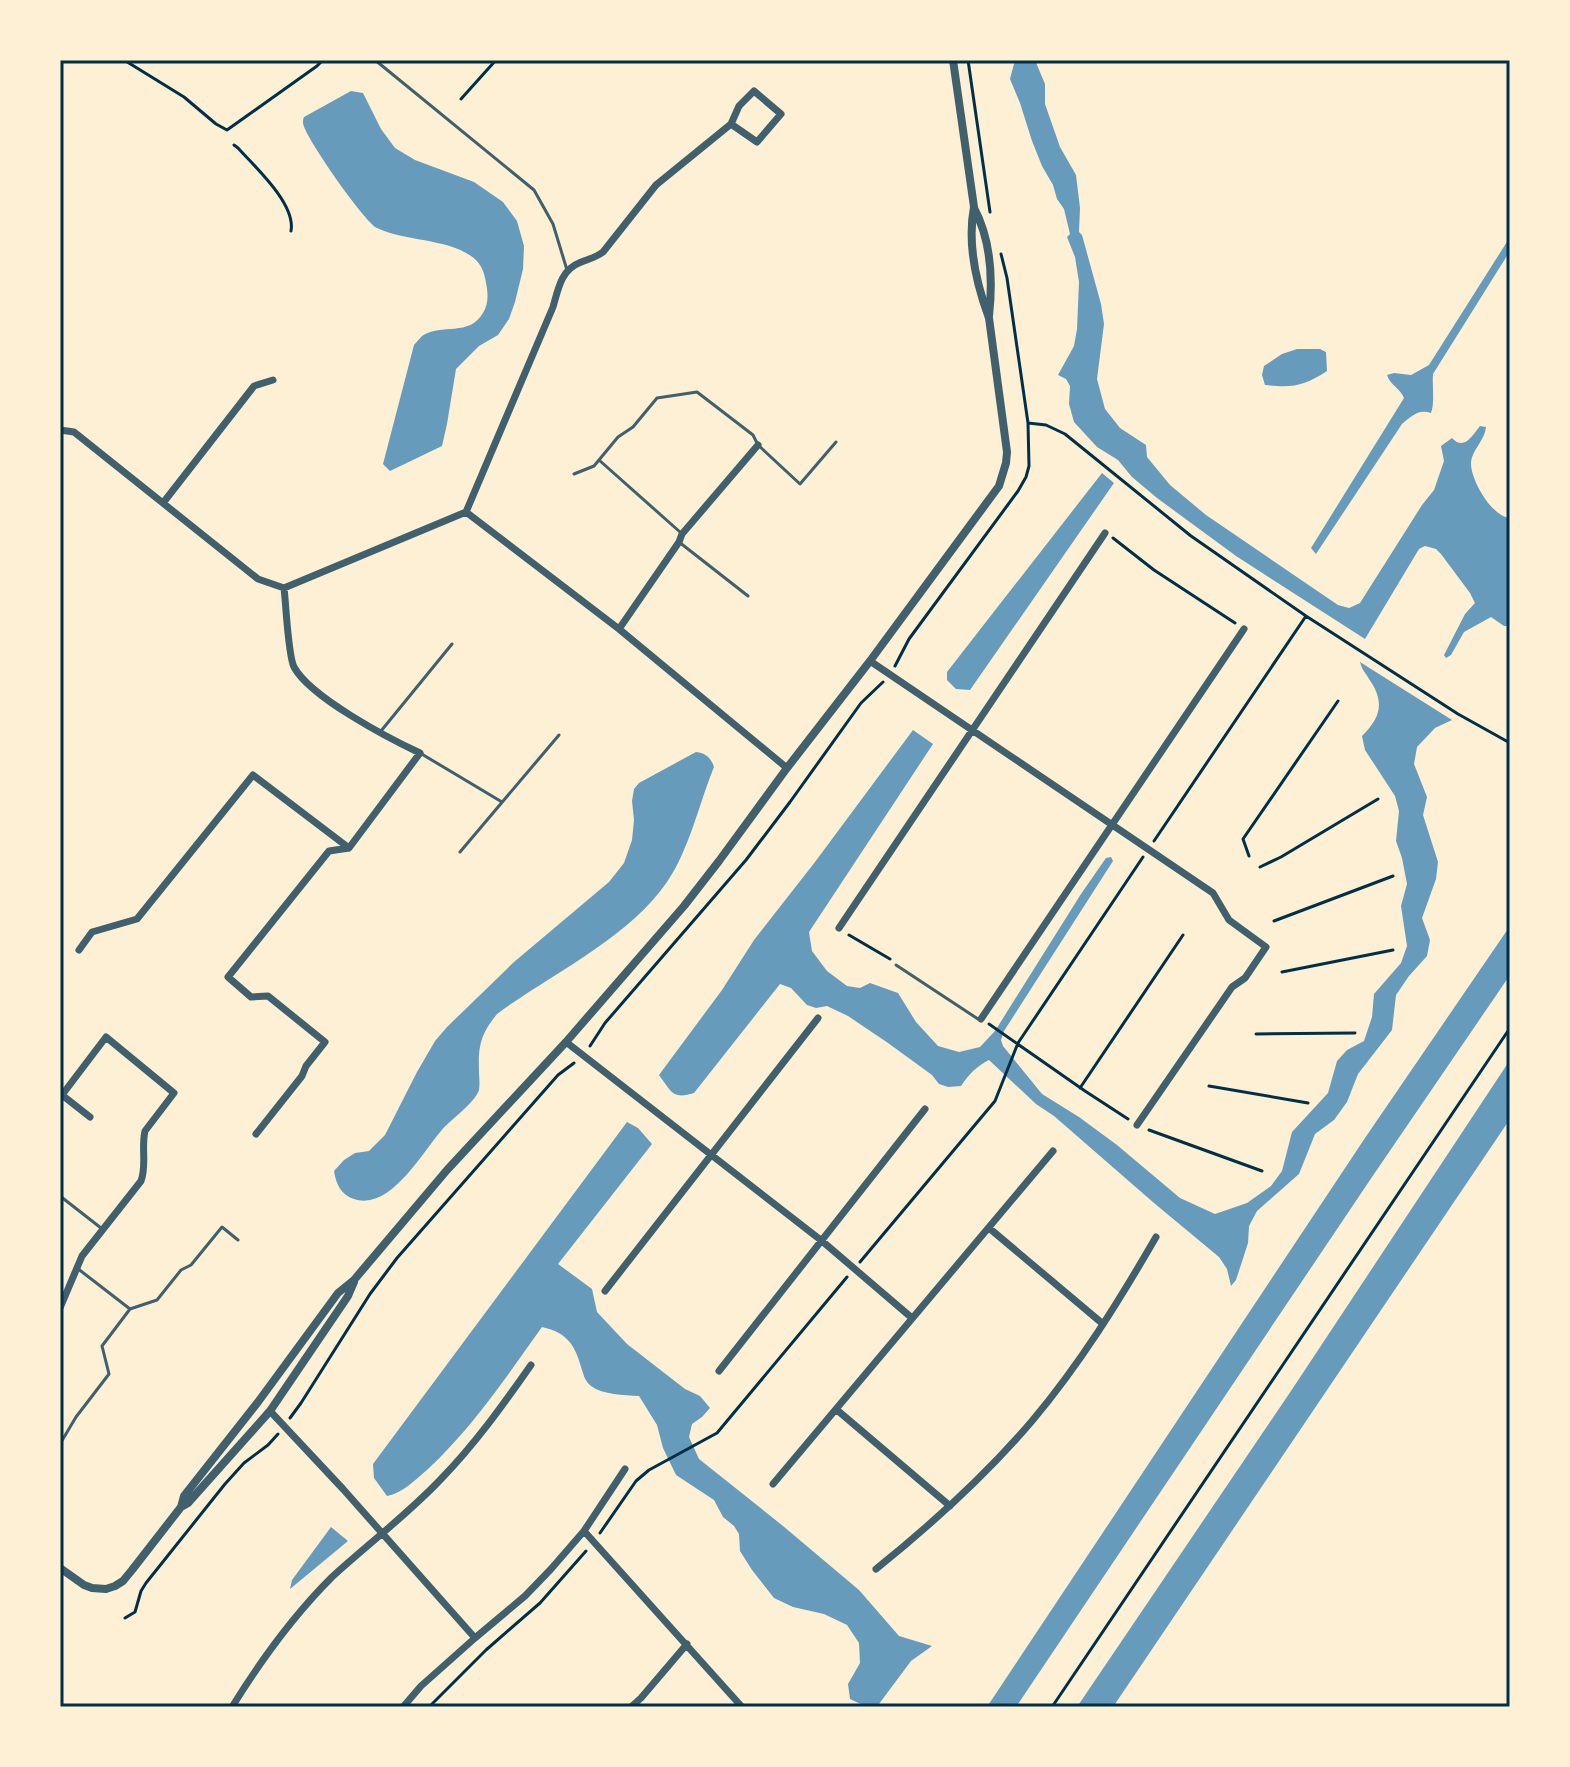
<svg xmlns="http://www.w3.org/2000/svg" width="1570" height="1767" font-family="Inter,sans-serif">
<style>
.water{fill:#669bbc}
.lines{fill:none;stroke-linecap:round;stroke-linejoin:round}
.path{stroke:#003049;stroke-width:3}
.service{stroke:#3f606c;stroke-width:3}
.minor{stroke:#3f606c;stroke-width:7}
.tertiary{stroke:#3f606c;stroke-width:8}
.neatline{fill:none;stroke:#003049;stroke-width:3}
</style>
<rect width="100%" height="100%" fill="#fdf0d5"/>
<path class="water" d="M 1015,60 L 1036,60 L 1037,65 L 1045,84 L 1045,104 L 1060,147 L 1076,175 L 1080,208 L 1079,232 L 1082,235 L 1101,304 L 1104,324 L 1097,379 L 1105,409 L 1120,428 L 1146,445 L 1147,457 L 1170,485 L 1206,515 L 1338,605 L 1349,608 L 1360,603 L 1422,505 L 1434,490 L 1444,461 L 1441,446 L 1452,438 C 1464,451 1472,436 1480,426 L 1486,427 C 1485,440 1472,450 1471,462 C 1470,479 1492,517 1510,518 L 1510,626 L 1504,626 L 1491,617 L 1464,632 L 1451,655 L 1446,658 L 1444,655 L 1465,614 L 1475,603 L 1470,593 L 1441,554 L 1436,549 L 1425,546 L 1419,549 L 1365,639 L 1236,556 L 1157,498 L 1132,477 L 1118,460 L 1097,447 L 1074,422 L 1069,404 L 1070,386 L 1066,379 L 1058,375 L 1074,346 L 1077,329 L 1079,282 L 1075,257 L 1067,237 L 1070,234 L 1064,209 L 1057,199 L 1053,185 L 1042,166 L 1032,141 L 1020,103 L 1010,79 Z
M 351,91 L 363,93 L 381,129 L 395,148 L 415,160 L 474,182 L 503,202 L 517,221 L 524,246 L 523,269 L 515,302 L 509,319 L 498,335 L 479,346 L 456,369 L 447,424 L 442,446 L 390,471 L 383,464 L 414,345 C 415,344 421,337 422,336 C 442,323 469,337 483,313 C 489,303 488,293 486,283 C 485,275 482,266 476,260 C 452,238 406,242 377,228 C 365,223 304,136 303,123 C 303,121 303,119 304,117 Z
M 1510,237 L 1510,251 L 1433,374 C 1432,387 1435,402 1431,413 C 1418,409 1412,416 1402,424 L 1316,554 L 1311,548 L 1404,398 C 1400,388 1390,385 1387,375 L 1394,373 L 1411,375 L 1429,365 Z
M 1297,349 L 1320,349 L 1326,352 L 1327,371 C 1304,386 1293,388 1265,385 L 1262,375 L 1264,366 L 1282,354 Z
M 1102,473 L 1114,483 L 970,690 L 956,689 L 947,680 L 947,672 Z
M 1360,662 L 1452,720 L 1435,728 L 1417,747 L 1414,764 L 1427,797 L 1423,815 L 1438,862 L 1436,879 L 1422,918 L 1430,940 L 1427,956 L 1409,976 L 1396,995 L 1392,1030 L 1358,1074 L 1347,1102 L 1334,1120 L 1315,1134 L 1299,1174 L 1257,1211 L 1249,1226 L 1248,1243 L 1236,1280 L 1231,1286 L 1227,1269 L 1219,1257 L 1154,1203 L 1054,1116 L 1036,1104 L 989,1060 C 977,1066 969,1074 961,1086 L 948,1087 L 939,1084 L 932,1075 L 888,1043 L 848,1016 L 827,1006 L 816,1008 L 807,1005 L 791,988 L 780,984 L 694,1093 C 672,1100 671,1091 659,1075 L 722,990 L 754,940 L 815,862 L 913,730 L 933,744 L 809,932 L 812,951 L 827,971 L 847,986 L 860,988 L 870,983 L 898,993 L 916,1022 L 938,1046 L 959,1052 L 980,1047 L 995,1031 L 1081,894 L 1106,858 L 1111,857 L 1113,861 L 1004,1031 L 1001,1040 L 1003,1046 L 1042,1094 L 1079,1117 L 1117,1145 L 1180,1198 L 1215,1214 L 1247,1203 L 1271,1186 L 1282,1171 L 1292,1132 L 1328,1093 L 1337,1061 L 1347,1050 L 1364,1041 L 1372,1017 L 1374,994 L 1401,963 L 1407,946 L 1401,906 L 1407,884 L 1402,858 L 1396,841 L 1399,811 L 1395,796 L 1365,750 L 1362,736 C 1381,717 1385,702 1369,679 C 1365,672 1362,670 1360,662 Z
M 696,752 C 706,753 711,758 714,767 C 699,804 689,850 667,882 C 629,938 551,974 497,1014 C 481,1034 478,1045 479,1071 C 479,1076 480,1084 479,1090 C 475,1103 450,1120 441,1131 C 421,1154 390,1211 354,1199 C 341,1195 336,1184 334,1171 L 344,1160 L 355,1153 L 369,1151 L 385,1135 L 417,1072 L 435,1041 L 447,1027 L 514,962 L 609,882 L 624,863 L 632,840 L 634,820 L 632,801 L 634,789 L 639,783 Z
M 1510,926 L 1510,975 L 1372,1177 L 1016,1707 L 987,1707 L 1365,1138 Z
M 1510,1060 L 1510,1118 L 1508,1122 L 1113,1707 L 1077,1707 L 1291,1391 Z
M 627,1122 L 638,1128 L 652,1144 L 558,1264 L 592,1289 L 597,1312 L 627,1344 L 685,1389 L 700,1396 L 710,1408 L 702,1417 L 692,1424 L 689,1437 L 699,1459 L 783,1526 L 859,1590 L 899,1636 L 932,1646 L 911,1661 L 879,1704 L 867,1707 L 850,1699 L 848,1684 L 860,1663 L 859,1643 L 847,1625 L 824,1614 L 793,1607 L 774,1598 L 752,1570 L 740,1551 L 739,1534 L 734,1526 L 723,1517 L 714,1500 L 676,1475 L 663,1448 L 657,1425 L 639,1396 C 624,1395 603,1395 591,1386 C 585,1381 584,1376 582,1370 C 575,1345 568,1333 542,1327 C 507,1376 473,1427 428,1469 C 415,1480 403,1493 387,1496 L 374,1478 L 373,1464 Z
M 331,1527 L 348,1541 L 290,1589 L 292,1580 Z"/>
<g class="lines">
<path class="path" d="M 124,60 L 184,97 L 216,124 L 227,130 L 317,66 L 323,60
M 968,60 L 990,212
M 461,99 L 496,60
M 234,145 L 238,148 C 255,167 296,204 291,231
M 1028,423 L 1046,425 L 1065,434 L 1191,536 L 1306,616 L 1458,714 L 1510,743
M 1113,538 L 1154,570 L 1235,623
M 895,666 L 909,639 L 1018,491 L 1026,477 L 1029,466 L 1028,423 L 1007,278 L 1001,254
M 1154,841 L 1306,616
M 1249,856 L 1243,839 L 1338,701
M 1260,867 L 1281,857 L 1378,799
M 1274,921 L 1393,876
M 849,935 L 890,959
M 1282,972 L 1393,950
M 989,1024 L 1085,1091 L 1128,1119
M 1256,1034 L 1355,1033
M 590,1046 L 605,1023 L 746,860 L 790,802 L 861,703 L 883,682
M 1209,1086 L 1308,1103
M 1080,1088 L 1183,935
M 1149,1130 L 1262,1171
M 860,1262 L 995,1101 L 1018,1043 L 1143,857
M 290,1418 L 301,1403 L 370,1294 L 397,1258 L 558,1075 L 574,1063
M 600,1533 L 636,1481 L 649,1470 L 717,1433 L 847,1277
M 125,1618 L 135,1612 L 141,1591 L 146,1583 L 225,1484 L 244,1463 L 268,1445 L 278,1434
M 429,1707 L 486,1650 L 540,1603 L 586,1551
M 1052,1707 L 1510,1028"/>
<path class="service" d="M 375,60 L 534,190 L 553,224 L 567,270
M 599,460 L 680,532
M 574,474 L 594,466 L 618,437 L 633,427 L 657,398 L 697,392 L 753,435 L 758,445 L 800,484 L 836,442
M 679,542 L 748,596
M 381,731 L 452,644
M 420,753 L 502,802
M 460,852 L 559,735
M 896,965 L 978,1019 L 981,1019
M 60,1196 L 101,1228
M 77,1268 L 130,1309
M 60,1444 L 76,1417 L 109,1374 L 102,1346 L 130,1309 L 157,1300 L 181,1270 L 191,1265 L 222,1227 L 238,1240"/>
<path class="minor" d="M 754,91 L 781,114 L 757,142 L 731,124 L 739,106 Z
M 731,124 L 656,185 L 603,252 C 595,258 588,259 579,263 C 561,270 558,290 553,307 L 466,512 L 619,629 L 787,768
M 60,430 L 74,432 L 258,579 L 284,588 L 466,512
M 163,503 L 254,386 L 273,380
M 619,629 L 679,542 L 682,534 L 758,445
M 870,661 L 1213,893 L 1229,920 L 1266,947 L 1245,978 L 1232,987 L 1137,1125
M 839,928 L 1105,533
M 79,950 L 92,932 L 137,919 L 253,775 L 349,848
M 981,1019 L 1244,629
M 566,1042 L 822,1241 L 912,1318
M 256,1134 L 302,1076 L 306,1066 L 325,1042 L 268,996 L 251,997 L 228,977 L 329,851 L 349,848 L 420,753 C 388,738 310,697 294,667 C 288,655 286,604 284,588
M 989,1228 L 1103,1324
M 605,1291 L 818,1018
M 60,1308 L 82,1256 L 141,1181 C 147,1165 141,1148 145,1131 L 174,1093 L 106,1037 L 62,1095 L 90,1117
M 719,1371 L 925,1109
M 837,1410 L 950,1506
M 270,1411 L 343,1489 L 475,1638
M 773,1484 L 1053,1151
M 584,1531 L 742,1707
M 876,1569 C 932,1524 985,1476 1032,1421 C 1080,1364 1119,1301 1156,1237
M 232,1707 C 261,1660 293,1616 332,1577 C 368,1544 407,1515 441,1479 C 475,1444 503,1405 531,1365
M 403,1707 L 421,1686 L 475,1638 L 525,1596 L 551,1569 L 584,1531 L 625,1469
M 631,1707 L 641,1698 L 687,1644"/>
<path class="tertiary" d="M 974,208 C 991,240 993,280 989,316
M 181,1507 L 184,1496 L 258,1402 L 338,1293 L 354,1280 L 447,1170 L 566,1042 L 684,906 L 719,861 L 787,768 L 870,661 L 999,486 L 1006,463 L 1007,452 L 989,318 C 976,283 967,244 974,207 L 953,60
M 60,1568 L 84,1585 L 92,1588 L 106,1589 L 115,1586 L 123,1581 L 132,1570 L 181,1507 L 188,1503 L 270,1411 L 348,1296 L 354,1282"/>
</g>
<rect width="1570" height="1767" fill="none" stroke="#fdf0d5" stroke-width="124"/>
<rect x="62" y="62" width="1446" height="1643" class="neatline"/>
</svg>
